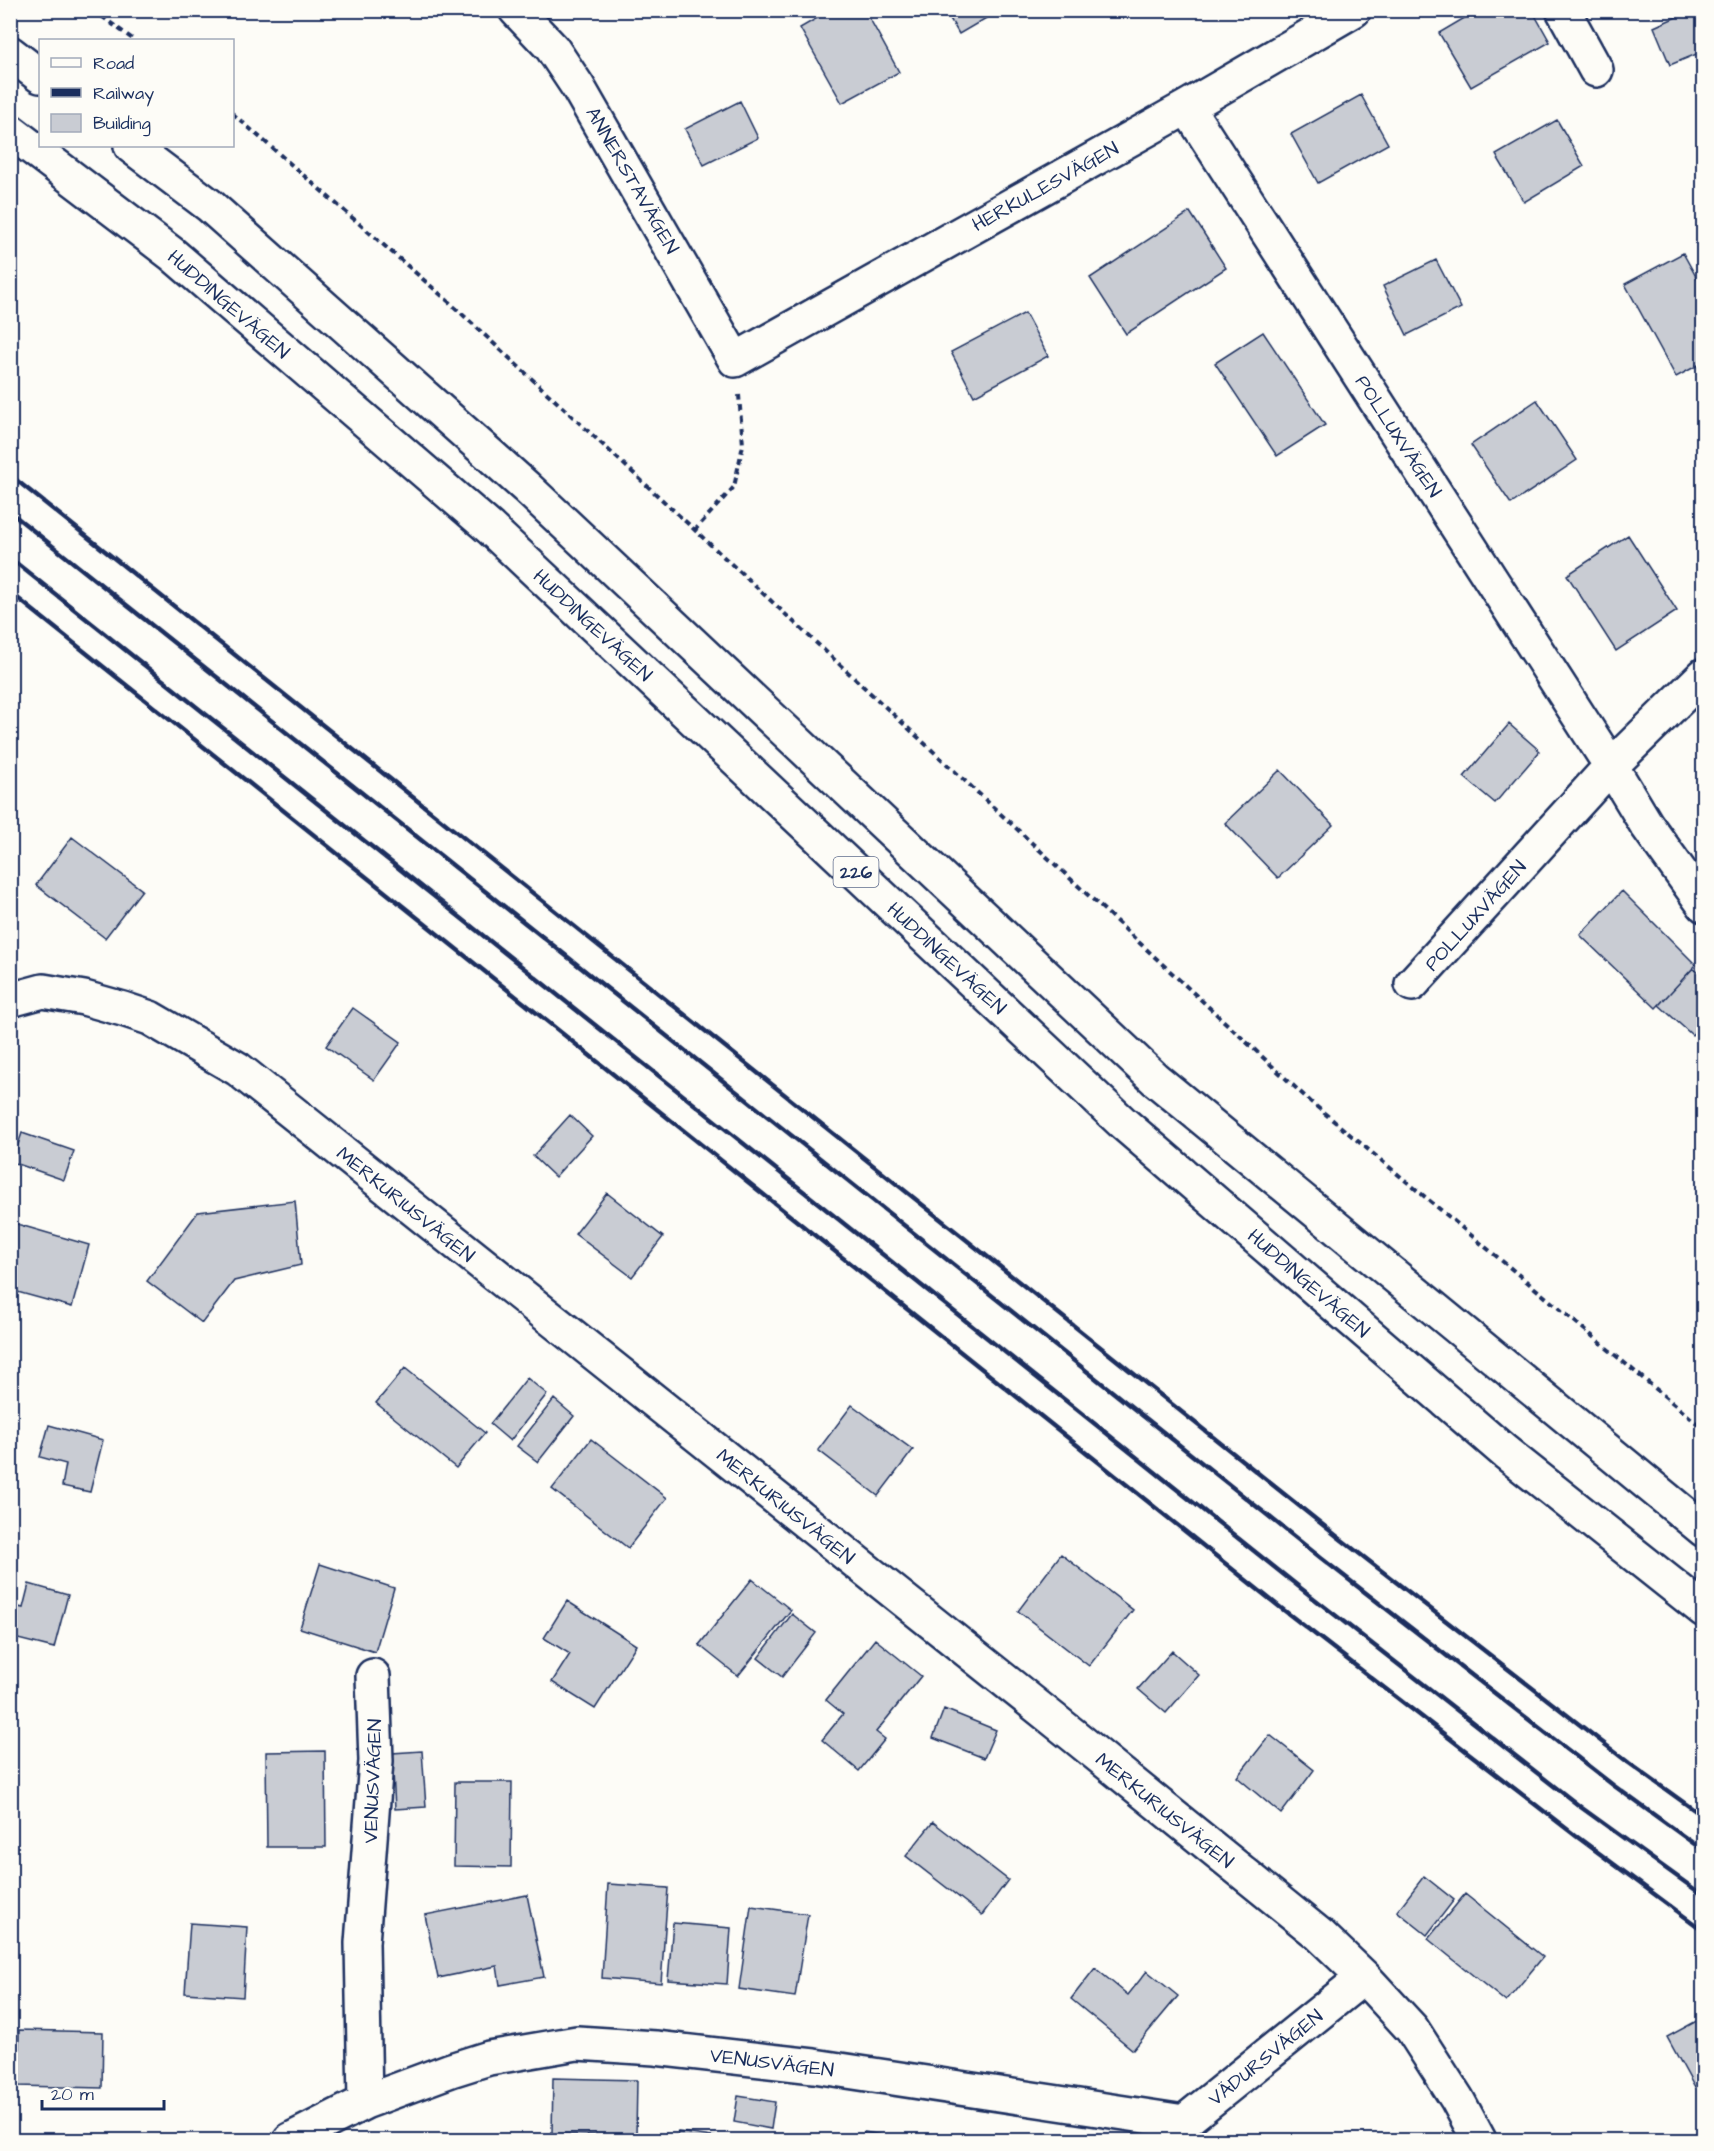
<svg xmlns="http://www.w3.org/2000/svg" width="1714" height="2151" font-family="'Architects Daughter',sans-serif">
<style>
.building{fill:#c9ccd3;stroke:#1b2f5e;stroke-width:1.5}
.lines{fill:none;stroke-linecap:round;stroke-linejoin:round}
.street-casing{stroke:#1b2f5e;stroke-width:38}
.primary-casing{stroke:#1b2f5e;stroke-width:38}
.path{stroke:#1b2f5e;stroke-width:4;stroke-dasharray:6 4.5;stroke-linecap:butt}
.street{stroke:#fdfcf7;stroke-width:33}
.primary{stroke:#fdfcf7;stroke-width:33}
.rail{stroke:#1b2f5e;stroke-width:4.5}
.labels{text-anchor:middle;stroke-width:5;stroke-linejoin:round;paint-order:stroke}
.shield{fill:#fdfcf7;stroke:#5f6c8c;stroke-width:1.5}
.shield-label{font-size:18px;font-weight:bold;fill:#1b2f5e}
.street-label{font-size:20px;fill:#1b2f5e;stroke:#fdfcf7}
</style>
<rect width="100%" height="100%" fill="#fdfcf7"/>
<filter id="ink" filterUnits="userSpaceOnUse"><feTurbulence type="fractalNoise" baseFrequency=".0167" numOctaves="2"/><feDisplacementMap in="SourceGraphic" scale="12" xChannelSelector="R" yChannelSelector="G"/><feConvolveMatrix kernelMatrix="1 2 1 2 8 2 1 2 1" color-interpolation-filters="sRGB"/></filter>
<g filter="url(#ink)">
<path class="building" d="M 831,10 L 865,10 L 899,72 L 842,103 L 800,28 Z
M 945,10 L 1000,10 L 959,34 Z
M 1478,10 L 1532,10 L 1550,42 L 1471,87 L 1439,33 Z
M 1692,10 L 1696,10 L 1704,28 L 1704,51 L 1670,65 L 1654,27 Z
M 1361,95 L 1388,144 L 1318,183 L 1291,134 Z
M 740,101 L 758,138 L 704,165 L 685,129 Z
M 1557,120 L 1584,166 L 1524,202 L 1496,155 Z
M 1190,212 L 1226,268 L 1126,334 L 1090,278 Z
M 1683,253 L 1704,291 L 1704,362 L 1676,377 L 1625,284 Z
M 1436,260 L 1461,308 L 1407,335 L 1383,286 Z
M 1025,313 L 1048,356 L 974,396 L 951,352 Z
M 1263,332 L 1325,425 L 1277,456 L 1215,363 Z
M 1537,400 L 1577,460 L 1511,504 L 1471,445 Z
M 1628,535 L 1677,611 L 1616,651 L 1567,575 Z
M 1509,724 L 1540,751 L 1495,803 L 1464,777 Z
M 1280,770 L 1333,825 L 1278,878 L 1225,823 Z
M 72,837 L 142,890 L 105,938 L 36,885 Z
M 1622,891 L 1696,965 L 1656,1008 L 1580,935 Z
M 1693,968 L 1704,977 L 1704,1021 L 1692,1035 L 1659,1005 Z
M 353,1008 L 401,1042 L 374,1080 L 326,1046 Z
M 570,1115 L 592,1136 L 555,1177 L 533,1156 Z
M 22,1133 L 74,1151 L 64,1180 L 12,1162 Z
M 607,1193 L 663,1237 L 632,1277 L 575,1234 Z
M 295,1201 L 301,1265 L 234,1281 L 202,1323 L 147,1281 L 198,1212 Z
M 10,1222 L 89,1245 L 72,1307 L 10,1290 Z
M 405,1368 L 485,1433 L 456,1468 L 376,1403 Z
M 527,1378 L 547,1394 L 510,1441 L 490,1424 Z
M 554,1399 L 574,1416 L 538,1462 L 517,1446 Z
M 852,1405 L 913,1450 L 878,1496 L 818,1450 Z
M 49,1425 L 103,1440 L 90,1492 L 62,1486 L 66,1464 L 40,1457 Z
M 591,1439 L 667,1498 L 628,1548 L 552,1489 Z
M 1061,1554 L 1133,1610 L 1089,1666 L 1018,1611 Z
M 320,1564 L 394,1588 L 375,1652 L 300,1628 Z
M 752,1579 L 791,1610 L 738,1676 L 699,1645 Z
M 29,1584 L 68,1595 L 54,1648 L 10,1637 L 10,1605 L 23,1608 Z
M 567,1601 L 636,1645 L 595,1709 L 552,1682 L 570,1654 L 544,1638 Z
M 792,1614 L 816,1633 L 782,1677 L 758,1658 Z
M 875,1639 L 921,1676 L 876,1732 L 885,1739 L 859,1771 L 822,1740 L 843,1714 L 826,1700 Z
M 1172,1651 L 1199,1675 L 1166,1713 L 1138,1689 Z
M 944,1709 L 996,1730 L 984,1758 L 933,1738 Z
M 1270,1735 L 1314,1770 L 1281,1814 L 1237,1777 Z
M 325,1751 L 326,1847 L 267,1847 L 266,1752 Z
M 422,1751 L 426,1807 L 395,1809 L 392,1753 Z
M 455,1782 L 512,1782 L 511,1867 L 454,1866 Z
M 933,1822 L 1008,1880 L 982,1915 L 906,1856 Z
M 1424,1876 L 1454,1900 L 1427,1935 L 1397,1911 Z
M 608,1884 L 668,1888 L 661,1983 L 602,1978 Z
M 1465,1894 L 1543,1957 L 1506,2002 L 1428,1939 Z
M 527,1895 L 544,1977 L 500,1985 L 497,1966 L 438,1978 L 425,1915 Z
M 751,1906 L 808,1914 L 795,1997 L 739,1989 Z
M 190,1923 L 247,1927 L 243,1997 L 185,1993 Z
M 673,1923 L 731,1928 L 727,1984 L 668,1980 Z
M 1095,1968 L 1128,1995 L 1147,1971 L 1178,1996 L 1133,2050 L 1071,1999 Z
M 1704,2017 L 1704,2083 L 1695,2088 L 1667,2037 Z
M 19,2030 L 103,2032 L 102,2088 L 18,2086 Z
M 553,2078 L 637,2080 L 636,2136 L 552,2134 Z
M 738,2096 L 775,2102 L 771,2129 L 734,2122 Z
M 678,2132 L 733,2140 L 676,2140 Z
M 864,2132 L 911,2140 L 863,2140 Z"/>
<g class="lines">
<g class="street-casing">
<path id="street" d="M 516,10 L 552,48 L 578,87 L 735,360 L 1187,107 L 1354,10
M 1563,10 L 1596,70
M 1187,107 L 1611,766 L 1646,824 L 1704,905
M 1412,984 L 1611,766 L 1704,675
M 10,1000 L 43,991 L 84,998 L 123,1009 L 150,1018 L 238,1069 L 1073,1735 L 1320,1935 L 1364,1977 L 1412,2029 L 1457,2099 L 1479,2140
M 365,2102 L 362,1943 L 376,1761 L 373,1676
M 290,2140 L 365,2102 L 451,2070 L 489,2058 L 577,2043 L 655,2048 L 814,2066 L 1184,2122
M 1171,2140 L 1184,2122 L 1364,1977"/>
</g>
<g class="primary-casing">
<path id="primary" d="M 10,53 L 40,76
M 10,131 L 172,254 L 490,528 L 1123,1123 L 1505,1452 L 1704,1610
M 131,146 L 209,205 L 526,487 L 1155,1079 L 1704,1530"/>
</g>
<path class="path" d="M 93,10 L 134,40
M 232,113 L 448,301 L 1311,1102 L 1704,1429
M 694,531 L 734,487 L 743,445 L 739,395"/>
<use href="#street" class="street"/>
<use href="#primary" class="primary"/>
<path class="rail" d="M 10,475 L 1338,1537 L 1629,1763 L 1704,1817
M 10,512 L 1321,1558 L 1613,1785 L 1704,1851
M 10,558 L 1298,1586 L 1582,1808 L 1704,1896
M 10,592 L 1281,1608 L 1576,1836 L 1704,1931"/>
</g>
</g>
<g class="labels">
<rect class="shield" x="833.5" y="857" width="45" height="30" rx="4.5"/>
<g class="shield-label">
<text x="856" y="878">226</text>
</g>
<g class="street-label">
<text transform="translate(633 180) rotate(60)" y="7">ANNERSTAVÄGEN</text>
<text transform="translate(1045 186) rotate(-29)" y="7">HERKULESVÄGEN</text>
<text transform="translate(229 304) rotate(41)" y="7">HUDDINGEVÄGEN</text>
<text transform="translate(1399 436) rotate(57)" y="7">POLLUXVÄGEN</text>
<text transform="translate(593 625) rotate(43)" y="7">HUDDINGEVÄGEN</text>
<text transform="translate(1475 915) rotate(-48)" y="7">POLLUXVÄGEN</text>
<text transform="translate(947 958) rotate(43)" y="7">HUDDINGEVÄGEN</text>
<text transform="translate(406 1204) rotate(39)" y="7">MERKURIUSVÄGEN</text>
<text transform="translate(1309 1283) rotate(41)" y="7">HUDDINGEVÄGEN</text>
<text transform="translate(786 1506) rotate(39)" y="7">MERKURIUSVÄGEN</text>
<text transform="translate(372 1781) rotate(-88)" y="7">VENUSVÄGEN</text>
<text transform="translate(1165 1810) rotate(39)" y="7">MERKURIUSVÄGEN</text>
<text transform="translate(1265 2057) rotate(-39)" y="7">VÄDURSVÄGEN</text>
<text transform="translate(772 2062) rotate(7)" y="7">VENUSVÄGEN</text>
</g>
</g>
<rect width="1714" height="2151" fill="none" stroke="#fdfcf7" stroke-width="36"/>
<rect x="18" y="18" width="1678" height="2115" fill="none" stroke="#1b2f5e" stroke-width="2" filter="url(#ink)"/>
<rect x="39" y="39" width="195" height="108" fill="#fdfcf7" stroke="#a3aaba" stroke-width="1.5"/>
<rect x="51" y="58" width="30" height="9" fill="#fdfcf7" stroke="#a3aaba" stroke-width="1.5"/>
<text x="93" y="69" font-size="18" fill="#1b2f5e">Road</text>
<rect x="51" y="88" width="30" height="9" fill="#1b2f5e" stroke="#a3aaba" stroke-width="1.5"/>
<text x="93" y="99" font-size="18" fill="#1b2f5e">Railway</text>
<rect x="51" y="114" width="30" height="18" fill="#c9ccd3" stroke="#a3aaba" stroke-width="1.5"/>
<text x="93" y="129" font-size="18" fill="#1b2f5e">Building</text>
<path d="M42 2100v9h122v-9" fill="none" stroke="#1b2f5e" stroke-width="3"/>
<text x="51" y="2100" font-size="18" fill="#1b2f5e" stroke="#fdfcf7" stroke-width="4.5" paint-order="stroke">20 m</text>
</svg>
